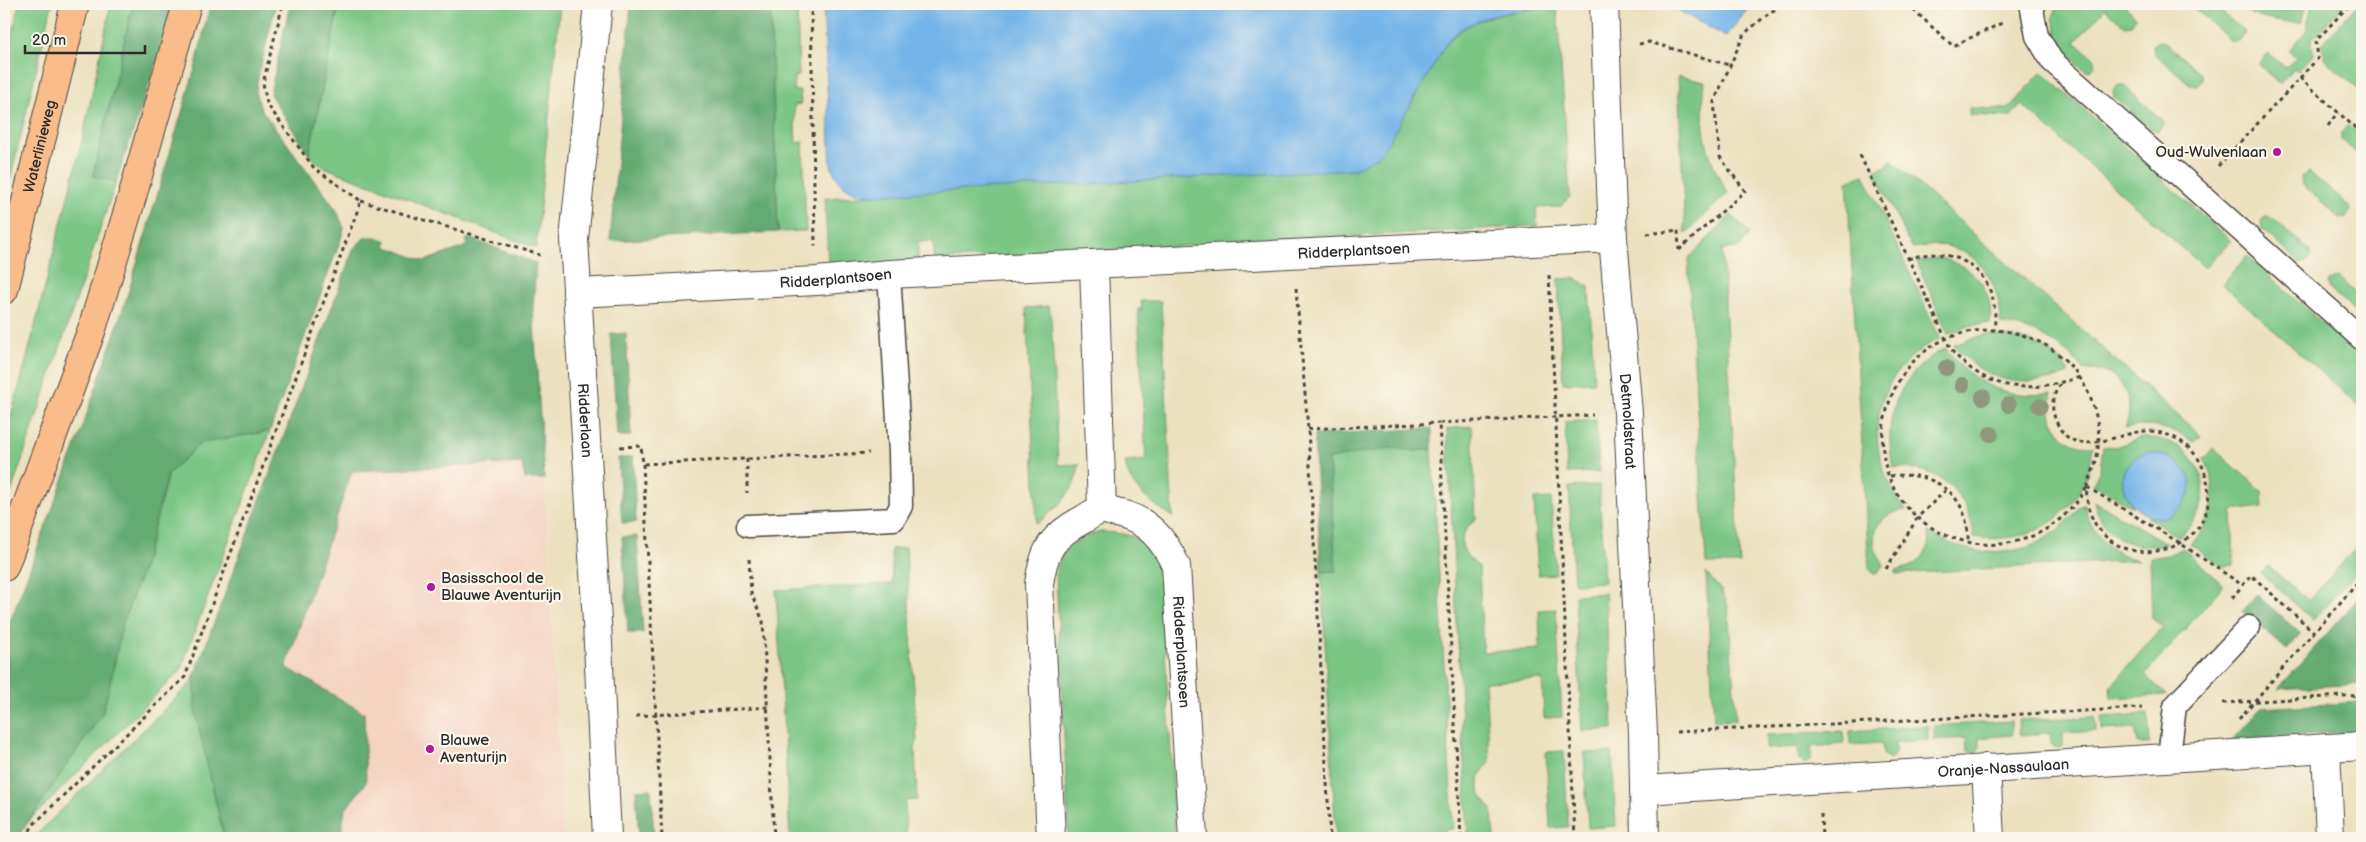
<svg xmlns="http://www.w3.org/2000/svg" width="2366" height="842" font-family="'Balsamiq Sans',sans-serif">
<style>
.built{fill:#f4d3c1}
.green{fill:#7bc685;stroke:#537858}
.forest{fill:#64ab72;stroke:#486b4e}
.water{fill:#74b5e9;stroke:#50708a}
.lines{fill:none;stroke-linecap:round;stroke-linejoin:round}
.lane-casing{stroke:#484641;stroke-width:25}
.street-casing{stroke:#484641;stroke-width:30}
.primary-casing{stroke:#484641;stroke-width:30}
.path{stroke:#484641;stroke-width:3;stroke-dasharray:4 4;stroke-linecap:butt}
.lane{stroke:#fff;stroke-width:22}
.street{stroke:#fff;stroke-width:28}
.primary{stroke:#f9bc8a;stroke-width:28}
.tree{fill:#8f977c}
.poi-dot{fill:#b5179e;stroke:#fbf7ec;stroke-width:2}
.labels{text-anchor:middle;stroke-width:4.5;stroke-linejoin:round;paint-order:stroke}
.street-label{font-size:15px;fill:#2b2b2b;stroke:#fbf7ec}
.poi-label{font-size:15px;fill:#2b2b2b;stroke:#fbf7ec;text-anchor:start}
</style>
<rect width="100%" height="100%" fill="#fbf7ec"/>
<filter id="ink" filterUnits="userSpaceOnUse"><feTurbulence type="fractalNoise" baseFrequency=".02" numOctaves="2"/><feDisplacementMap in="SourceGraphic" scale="10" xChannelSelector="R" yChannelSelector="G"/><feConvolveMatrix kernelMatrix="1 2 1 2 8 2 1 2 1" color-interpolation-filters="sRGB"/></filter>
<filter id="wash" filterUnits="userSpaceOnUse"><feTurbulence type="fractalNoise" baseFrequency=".0096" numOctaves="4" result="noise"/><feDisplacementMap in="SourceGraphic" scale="20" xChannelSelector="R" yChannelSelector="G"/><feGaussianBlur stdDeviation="1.12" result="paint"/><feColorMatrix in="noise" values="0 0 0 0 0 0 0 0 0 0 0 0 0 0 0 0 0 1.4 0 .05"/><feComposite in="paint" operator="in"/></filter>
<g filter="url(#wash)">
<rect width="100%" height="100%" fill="#ece1bf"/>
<path class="built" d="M 523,463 L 525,479 L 544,479 L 563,838 L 340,838 L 345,810 L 366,783 L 286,668 L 352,471 Z"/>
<path class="green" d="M 19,4 L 52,4 L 4,205 L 4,72 Z
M 111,4 L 133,4 L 93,175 L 116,182 L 4,513 L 4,441 L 24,369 L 81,146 Z
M 339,4 L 560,4 L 536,248 L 329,169 L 318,163 L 309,155 Z
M 770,4 L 797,4 L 799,76 L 794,76 L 794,91 L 800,91 L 801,104 L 794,105 L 796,143 L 803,142 L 806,231 L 778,232 Z
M 2057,4 L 2122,4 L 2135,15 L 2135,18 L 2131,25 L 2125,26 L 2105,9 L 2075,42 L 2095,59 L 2095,65 L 2091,70 L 2086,71 L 2062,51 L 2053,18 Z
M 2192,4 L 2212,4 L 2245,32 L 2238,41 L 2231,41 L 2194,8 Z
M 2234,4 L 2305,4 L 2302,22 C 2276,24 2255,18 2234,4 Z
M 2312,4 L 2344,4 L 2312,39 L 2313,55 L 2298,71 L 2294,68 L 2280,84 L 2261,67 L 2260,63 L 2268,53 L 2286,68 L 2296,57 L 2289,51 L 2306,31 Z
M 2358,4 L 2362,4 L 2362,92 L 2324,59 L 2322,44 Z
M 1557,6 L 1570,197 L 1560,207 L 1536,208 L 1537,226 L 935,260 L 933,241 L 918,242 L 918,261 L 828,266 L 825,198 L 872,195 L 1450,39 C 1478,12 1519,12 1557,6 Z
M 2158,41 L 2165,42 L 2202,75 L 2202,81 L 2198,86 L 2191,85 L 2154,53 L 2153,45 Z
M 2042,72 L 2231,241 L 2205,268 L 2021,104 L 2010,117 L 1969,115 L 1969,108 L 2008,109 Z
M 1678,76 L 1705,82 C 1700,126 1704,154 1728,193 L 1685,234 Z
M 2117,85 L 2123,85 L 2161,119 L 2163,123 L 2158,131 L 2152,130 L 2114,97 L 2113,90 Z
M 2348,125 L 2362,138 L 2362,158 L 2341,139 L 2341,133 Z
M 1891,160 L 2201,436 L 2194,442 C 2172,428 2151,423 2125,428 C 2135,405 2126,379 2102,371 C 2096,369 2089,371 2083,369 C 2079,367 2074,358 2070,355 C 2051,338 2027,326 2001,324 C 2001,285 1979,246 1936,245 C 1928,245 1920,247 1912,248 L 1874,171 L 1886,166 Z
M 2309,172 L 2350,207 L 2351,211 L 2346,217 L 2340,218 L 2302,184 L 2301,177 Z
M 1864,175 L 1940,338 C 1869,373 1859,450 1906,510 C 1876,512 1864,542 1884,564 L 1875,575 L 1869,569 L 1847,181 Z
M 1731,215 L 1750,233 L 1739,248 L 1722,249 L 1740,564 L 1706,564 L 1688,259 Z
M 2265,217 L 2272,218 L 2309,250 L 2311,256 L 2306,262 L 2300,263 L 2262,229 L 2261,222 Z
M 2247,256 L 2362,359 L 2362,409 L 2222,284 Z
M 1939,258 C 1973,265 1994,288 1990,323 L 1968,326 L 1948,334 L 1917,262 Z
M 2338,277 L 2362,298 L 2362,318 L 2330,289 L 2328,285 L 2329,281 Z
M 1575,278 L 1589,286 L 1594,382 L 1563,383 L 1558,279 Z
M 1141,301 L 1161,301 L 1173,517 C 1151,502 1129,490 1125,462 L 1146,460 L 1138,309 L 1142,309 Z
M 1048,306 L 1051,315 L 1058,465 L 1079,464 C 1076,493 1058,506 1037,524 L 1026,308 Z
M 1983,335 C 2012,335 2055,343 2069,373 C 2027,391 1982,382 1954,345 Z
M 1945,348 C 1974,385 2005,400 2052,393 C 2045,421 2062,448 2093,446 C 2086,511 2038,546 1974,537 C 1969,493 1939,465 1893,468 C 1883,415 1897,376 1945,348 Z
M 1596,420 L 1599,472 L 1567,473 L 1565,422 Z
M 1472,426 L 1476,519 C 1455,537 1459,551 1479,567 L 1483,652 L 1540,649 L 1539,610 L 1556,609 L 1562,717 L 1544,718 L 1542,679 L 1485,682 L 1490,763 C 1473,776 1477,797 1492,809 L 1494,838 L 1468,838 L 1447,429 Z
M 270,431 L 180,671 L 31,819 L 19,834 L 102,714 L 112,675 L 122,625 L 144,565 L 168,474 L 200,443 Z
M 2141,438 C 2200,434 2227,500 2178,537 L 2147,517 L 2168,516 L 2181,507 L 2128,499 L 2133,507 L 2093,484 L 2100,470 L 2103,446 L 2115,447 Z
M 1390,447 L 1415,451 L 1432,449 L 1453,829 L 1445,830 L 1433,838 L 1336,838 L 1321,572 L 1336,571 L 1329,459 Z
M 2213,448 L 2262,491 L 2263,507 L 2232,511 L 2234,565 L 2223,567 L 2190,544 C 2214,522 2221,488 2204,459 Z
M 1599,485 L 1604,582 L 1574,584 L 1569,487 Z
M 1551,498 L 1556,574 L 1538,575 L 1534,499 Z
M 2094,501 L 2166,543 C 2134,554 2101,535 2094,501 Z
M 2084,505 C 2091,534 2110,554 2139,560 L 1896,574 L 1896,570 C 1916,568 1932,554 1928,532 C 1981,565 2042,559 2080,506 Z
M 1101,532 C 1131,533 1147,537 1160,566 L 1175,822 L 1174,838 L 1069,838 L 1056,573 C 1061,548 1077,537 1101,532 Z
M 2362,541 L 2362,566 L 2313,620 L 2261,573 L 2268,566 L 2309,601 Z
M 906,548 L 917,742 L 915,747 L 917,800 L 905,801 L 906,838 L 790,838 L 776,590 L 892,584 L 891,549 Z
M 2183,548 L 2222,584 L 2221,588 L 2145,675 L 2167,695 L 2111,698 L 2110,687 L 2166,623 L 2164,621 L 2160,626 L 2152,618 L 2150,558 L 2168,555 Z
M 1706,573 L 1721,590 L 1728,606 L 1736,720 L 1714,721 Z
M 1605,593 L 1613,729 L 1582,731 L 1575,595 Z
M 195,674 L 195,710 L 224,838 L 33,838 L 190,684 Z
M 2148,714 L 2150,744 L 2138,744 L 2135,728 L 2102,730 L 2101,717 Z
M 2095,717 L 2096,731 L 2063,733 L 2063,745 L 2060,748 L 2052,746 L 2050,733 L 2019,735 L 2018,720 Z
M 2011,721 L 2012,735 L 1979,738 L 1979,749 L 1974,754 L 1967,750 L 1966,738 L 1934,740 L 1934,726 Z
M 1928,726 L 1928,740 L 1895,742 L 1895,754 L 1890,759 L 1883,755 L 1882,743 L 1850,745 L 1850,731 Z
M 1843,731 L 1844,744 L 1811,747 L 1811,759 L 1806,764 L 1799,760 L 1798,747 L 1766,749 L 1766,735 Z
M 1564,751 L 1568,827 L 1550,828 L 1546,752 Z
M 1612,752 L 1616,826 L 1588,828 L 1584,753 Z"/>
<path class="forest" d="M 133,4 L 173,4 L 161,50 L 116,182 L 93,176 Z
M 210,4 L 276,4 L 257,82 L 256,93 L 261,109 L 336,209 L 344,228 L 341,239 L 270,431 L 201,443 L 168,474 L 144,565 L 122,625 L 112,675 L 102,714 L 17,838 L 4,838 L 4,638 L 79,437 L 126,300 L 196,65 Z
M 290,4 L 339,4 L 309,155 L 270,94 Z
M 631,4 L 770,4 L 778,232 L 610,241 Z
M 365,237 L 377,237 L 387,241 L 385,246 L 424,261 L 468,246 L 466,240 L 469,238 L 536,263 L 533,308 L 544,479 L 525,479 L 522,463 L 352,471 L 286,667 L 364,713 L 366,783 L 345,810 L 340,838 L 224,838 L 195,710 L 195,674 L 354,248 Z
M 626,333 L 631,436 L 617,436 L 611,334 Z
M 1432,428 L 1432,449 L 1415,451 L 1390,448 L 1329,459 L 1336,571 L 1321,572 L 1314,435 Z
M 633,457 L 636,522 L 622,523 L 618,458 Z
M 637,536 L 643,633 L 628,633 L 622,537 Z
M 2362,594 L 2362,684 L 2278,689 Z
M 2257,595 L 2301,634 L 2287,650 L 2243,611 Z
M 2362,702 L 2362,731 L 2232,740 L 2261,708 Z
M 651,789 L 654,838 L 639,838 L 636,790 Z"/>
<path class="water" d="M 823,4 L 1569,4 C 1529,11 1481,9 1449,39 L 1388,143 L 1379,155 L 1355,169 L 872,195 C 851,194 838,186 831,165 Z
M 1667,4 L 1756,4 L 1747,10 L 1726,37 Z
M 2147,452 C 2172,453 2203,473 2186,501 C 2156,552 2085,473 2147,452 Z"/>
</g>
<g filter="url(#ink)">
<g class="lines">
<g class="lane-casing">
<path id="lane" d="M 2035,4 L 2032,9 L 2037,36 L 2052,61 L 2362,339
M 748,526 L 894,519 L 901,506 L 900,452 L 889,274
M 2169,757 L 2175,706 L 2249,627"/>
</g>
<g class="street-casing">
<g id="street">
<path id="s1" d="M 598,4 L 574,239 L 597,622 L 607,838"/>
<path id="s2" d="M 1604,4 L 1613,238 L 1628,413 L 1643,734 L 1645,838"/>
<path d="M 1094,265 L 1102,510"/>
<path id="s3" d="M 577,293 L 817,281 L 889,274 L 1613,238"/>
<path d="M 2326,748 L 2330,838"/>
<path d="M 1986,768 L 1990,838"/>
<path id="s4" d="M 1644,790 L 2362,746"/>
<path id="s5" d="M 1051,838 L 1039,584 C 1044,549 1052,536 1084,519 C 1089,516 1096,511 1101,510 C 1106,509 1112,512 1116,513 C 1147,519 1164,539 1176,566 L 1193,838"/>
</g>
</g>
<g class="primary-casing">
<g id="primary">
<path id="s6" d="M 4,290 L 75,4"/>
<path d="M 4,567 L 92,329 L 130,204 L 187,4"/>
</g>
</g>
<path class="path" d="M 811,4 L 815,246
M 1907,4 L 1953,46 L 2002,23
M 1639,44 L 1649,42 L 1729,65
M 2300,78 L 2318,58 L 2316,41 L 2350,4
M 2328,126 L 2338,112
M 1860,155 L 1951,350 C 1989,393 2029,393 2080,377
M 2218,166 L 2300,78 L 2362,134
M 361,201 L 540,255
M 1647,234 L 1678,230 L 1679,250
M 1679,250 L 1745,191 L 1720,157 L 1714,102 L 1744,34 L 1769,13 L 1784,4
M 1908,259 C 1959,241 2002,276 1994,330
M 1549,275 L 1575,838
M 1296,288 L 1308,429 L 1330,838
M 2060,384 C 2052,396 2050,409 2057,423 C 2075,463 2120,430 2149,431 C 2165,432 2179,438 2190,449 C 2200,458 2206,472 2208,486 C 2218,562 2099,579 2087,500 C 2085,486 2092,476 2095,464 C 2098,455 2098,446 2099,437 C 2090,305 1911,291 1885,418 C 1861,535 2021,597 2087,487
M 1308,429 L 1439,423
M 620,447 L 641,446 L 643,464 L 869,453
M 747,459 L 747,493
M 643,464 L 662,838
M 1890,476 C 1935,470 1970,495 1968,543
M 2087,487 L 2180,543 L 2242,585
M 749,559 L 751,593 L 763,621 L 774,838
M 1886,569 L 1918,517 L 1947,489
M 2232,598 L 2251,575 L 2314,632 L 2362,578
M 2223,703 L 2362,695
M 636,716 L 769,707
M 2239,719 L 2314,632
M 1676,732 L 2142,708
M 1821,814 L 1822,838
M 26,838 L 33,825 L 185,677 L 361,201 L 314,168 L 267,104 L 263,83 L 283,4
M 1461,838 L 1439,423 L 1593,415"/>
<use href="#lane" class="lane"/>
<use href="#street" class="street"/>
<use href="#primary" class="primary"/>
</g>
<g class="tree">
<circle cx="1946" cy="368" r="8"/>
<circle cx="1962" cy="385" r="8"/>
<circle cx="1983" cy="397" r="8"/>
<circle cx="2009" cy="405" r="8"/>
<circle cx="2040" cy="406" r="8"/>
<circle cx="1991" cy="434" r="8"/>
</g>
</g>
<g class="poi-dot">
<circle cx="2277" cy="152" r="5"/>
<circle cx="431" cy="587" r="5"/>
<circle cx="430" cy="749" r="5"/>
</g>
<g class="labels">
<g class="street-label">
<text dy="5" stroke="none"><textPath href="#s6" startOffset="148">Waterlinieweg</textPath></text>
<text dy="5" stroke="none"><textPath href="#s3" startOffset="778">Ridderplantsoen</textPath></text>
<text dy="5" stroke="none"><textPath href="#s3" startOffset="259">Ridderplantsoen</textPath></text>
<text dy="5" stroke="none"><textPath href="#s1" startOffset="418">Ridderlaan</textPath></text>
<text dy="5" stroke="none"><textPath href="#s2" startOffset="418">Detmoldstraat</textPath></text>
<text dy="5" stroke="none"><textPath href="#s5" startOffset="542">Ridderplantsoen</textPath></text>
<text dy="5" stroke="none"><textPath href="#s4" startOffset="360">Oranje-Nassaulaan</textPath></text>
</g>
<g class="poi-label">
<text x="2267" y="157" text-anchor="end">Oud-Wulvenlaan</text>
<text x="441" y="583">Basisschool de<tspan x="441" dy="17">Blauwe Aventurijn</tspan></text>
<text x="440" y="745">Blauwe<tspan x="440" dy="17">Aventurijn</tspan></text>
</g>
</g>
<rect width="2366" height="842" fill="none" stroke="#fbf7ec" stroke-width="20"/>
<path d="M25 45v8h120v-8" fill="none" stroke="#2b2b2b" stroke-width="2.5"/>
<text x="32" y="45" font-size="15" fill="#2b2b2b" stroke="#fbf7ec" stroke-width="4" paint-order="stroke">20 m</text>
</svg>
